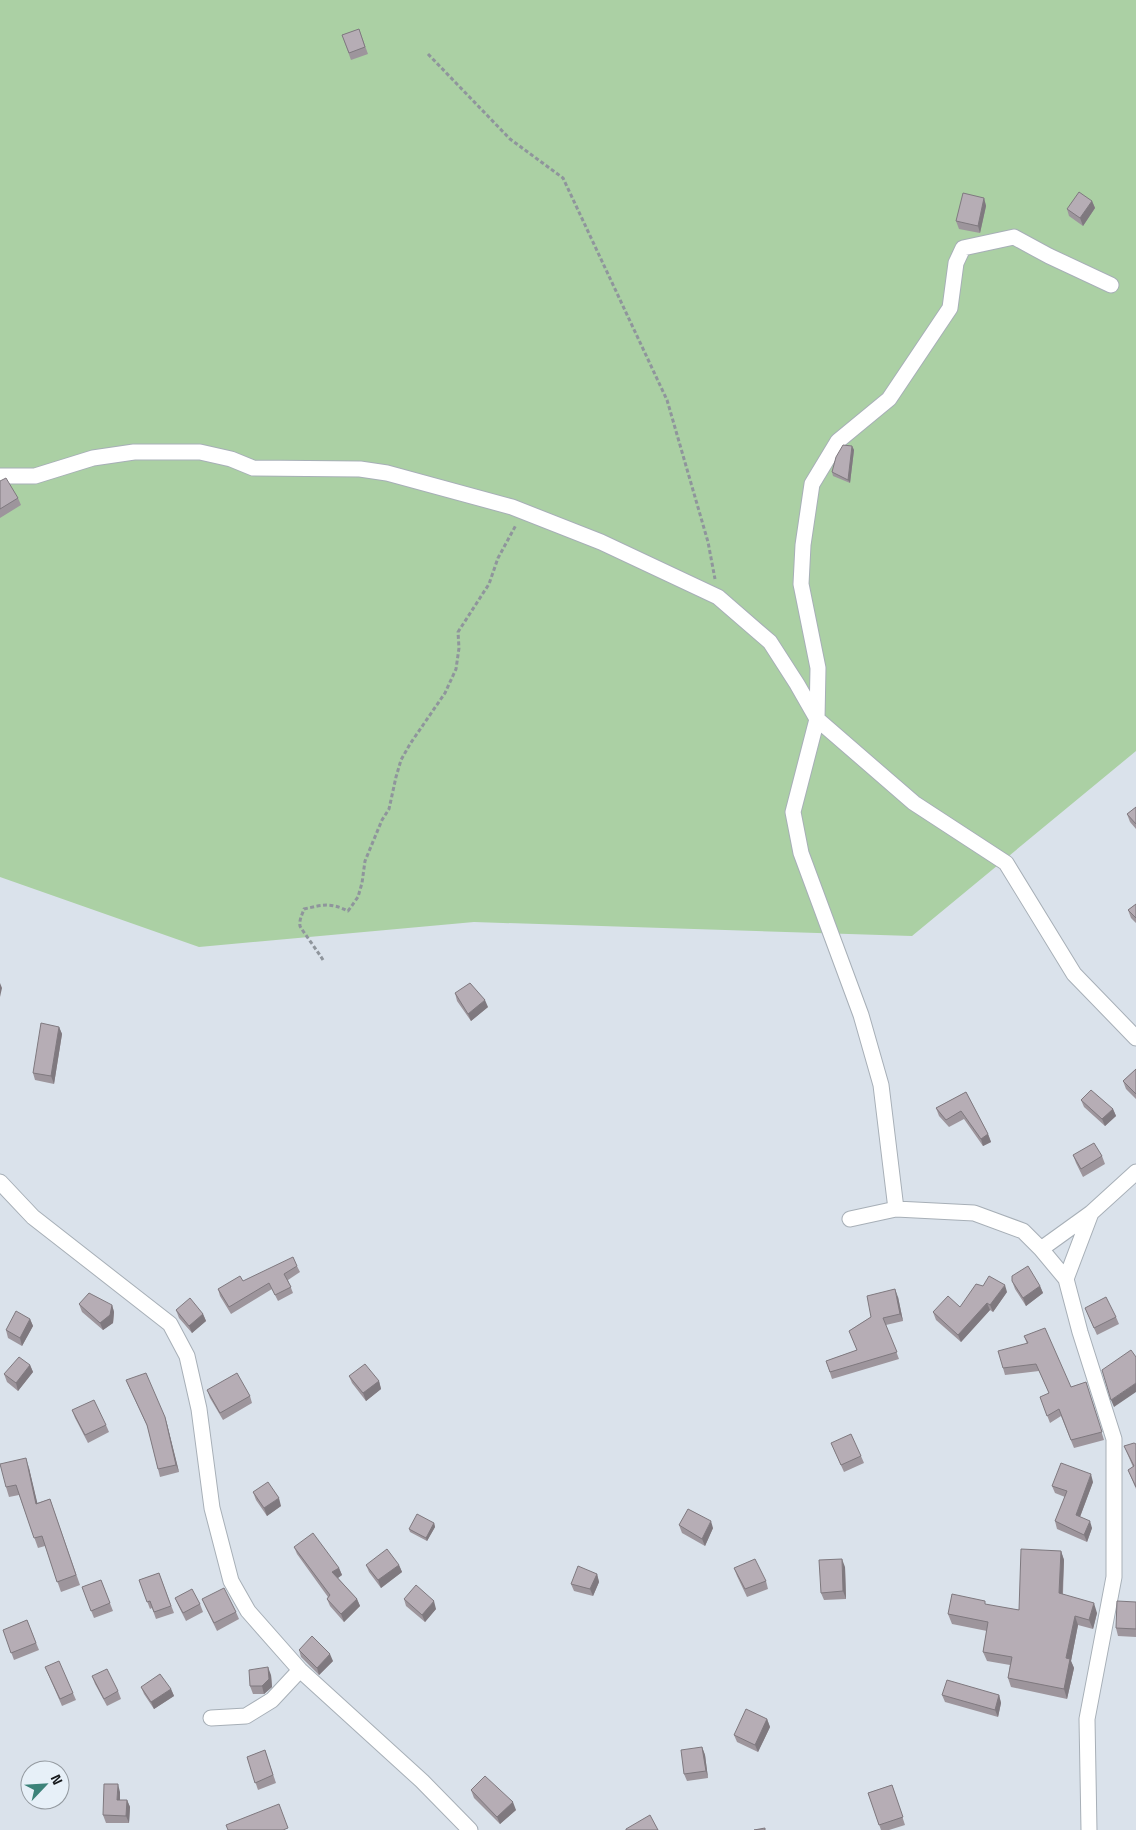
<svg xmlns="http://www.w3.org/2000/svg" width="1136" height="1830" font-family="'Titillium Web',sans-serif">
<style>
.green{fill:#abd0a4}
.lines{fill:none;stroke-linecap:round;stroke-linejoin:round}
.minor-casing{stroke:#a7afb7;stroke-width:17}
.path{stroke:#8f959c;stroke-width:3;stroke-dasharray:4 2.5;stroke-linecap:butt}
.minor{stroke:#fff;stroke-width:15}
.wall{fill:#9d959c}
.shaded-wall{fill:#7f797f}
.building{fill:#b6adb5;stroke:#7f797f}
</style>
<rect width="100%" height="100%" fill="#dae2eb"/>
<path class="green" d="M 0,0 L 1136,0 L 1136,751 L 912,936 L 474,922 L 199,947 L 0,877 Z"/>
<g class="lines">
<g class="minor-casing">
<path id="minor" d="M 0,476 L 35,476 L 93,458 L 134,452 L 200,452 L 231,459 L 253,468 L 360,469 L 387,473 L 512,507 L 601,542 L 718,597 L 770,642 L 797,684 L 817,719 L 914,803 L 1006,863 L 1074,974 L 1136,1038
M 0,1182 L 33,1217 L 170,1324 L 187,1356 L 199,1409 L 212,1508 L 231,1581 L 248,1611 L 300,1670 L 422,1781 L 470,1830
M 896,1209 L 881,1085 L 861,1015 L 801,853 L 793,812 L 817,719 L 818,668 L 801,584 L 803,545 L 812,484 L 838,441 L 889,399 L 950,308 L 956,263 L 963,248 L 1014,237 L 1049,256 L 1111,285
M 850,1219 L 896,1209 L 974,1213 L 1023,1231 L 1041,1249 L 1066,1279 L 1080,1332 L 1114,1439 L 1114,1577 L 1087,1719 L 1089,1830
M 1041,1249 L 1091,1213 L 1136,1172
M 1066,1279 L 1091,1213
M 211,1718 L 246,1716 L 272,1700 L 300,1670"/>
</g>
<path class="path" d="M 428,54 L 510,139 L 563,178 L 667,400 L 708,542 L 715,579
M 323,960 C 319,953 301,929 300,926 C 299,920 302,915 304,909 C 322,905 330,902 348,911 L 358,897 L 362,883 L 365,861 L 382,820 L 389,809 L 396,777 L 401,760 L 410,744 L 445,693 L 456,669 L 459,648 L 458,632 L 489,584 L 498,558 L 516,525"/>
<use href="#minor" class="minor"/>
</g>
<path class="wall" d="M 359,29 L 368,54 L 351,60 L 342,35 Z
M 984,198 L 986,206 L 980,233 L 959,229 L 956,221 Z
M 1092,201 L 1095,208 L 1083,226 L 1069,216 L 1067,209 Z
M 852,446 L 854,450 L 850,483 L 833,476 L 832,472 Z
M 0,481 L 18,498 L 21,505 L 0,518 Z
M 1136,807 L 1136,829 L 1130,822 L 1127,814 Z
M 1136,904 L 1136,923 L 1131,918 L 1128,910 Z
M 455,993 L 488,1007 L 471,1021 L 457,1001 Z
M 59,1027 L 62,1034 L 54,1084 L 35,1080 L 33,1073 Z
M 1136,1069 L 1136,1099 L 1126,1089 L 1123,1081 Z
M 966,1092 L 988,1134 L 991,1142 L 983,1146 L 964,1119 L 949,1127 L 939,1116 L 936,1108 Z
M 1081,1100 L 1113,1109 L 1116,1116 L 1105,1126 L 1084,1107 Z
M 1073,1155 L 1102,1156 L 1105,1164 L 1083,1177 L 1076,1163 Z
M 297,1266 L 300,1272 L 288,1280 L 293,1293 L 278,1301 L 272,1289 L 231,1314 L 220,1296 L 218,1289 Z
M 1012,1281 L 1040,1286 L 1043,1293 L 1026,1306 L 1015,1289 Z
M 1007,1292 L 993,1312 L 990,1310 L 961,1342 L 936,1320 L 933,1312 L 960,1307 Z
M 898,1297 L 903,1321 L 886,1325 L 899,1359 L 832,1379 L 826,1361 L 857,1350 L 849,1331 L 871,1317 Z
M 79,1304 L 112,1305 L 114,1312 L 113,1323 L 103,1330 L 82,1312 Z
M 1085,1308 L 1116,1317 L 1119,1324 L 1097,1335 Z
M 176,1310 L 203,1314 L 206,1321 L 192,1333 L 179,1318 Z
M 30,1319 L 33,1326 L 22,1346 L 8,1338 L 6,1330 Z
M 1024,1336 L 1071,1387 L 1086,1382 L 1104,1440 L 1074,1448 L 1061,1416 L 1050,1423 L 1040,1397 L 1049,1393 L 1039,1371 L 1005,1375 L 1003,1368 L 1027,1344 Z
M 30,1365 L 33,1372 L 18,1391 L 7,1382 L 4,1374 Z
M 349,1376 L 379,1381 L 381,1389 L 366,1401 L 352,1383 Z
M 126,1380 L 165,1417 L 167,1424 L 179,1472 L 160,1477 L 158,1469 L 148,1428 L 129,1387 Z
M 207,1390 L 250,1396 L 252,1403 L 223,1420 L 210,1398 Z
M 72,1410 L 106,1425 L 109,1432 L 88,1443 L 75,1418 Z
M 831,1443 L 861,1456 L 864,1463 L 844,1472 Z
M 1136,1444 L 1136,1489 L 1128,1470 L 1133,1467 L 1124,1446 Z
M 29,1468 L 37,1503 L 50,1499 L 80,1585 L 61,1592 L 45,1546 L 38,1548 L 19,1495 L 9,1497 L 6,1487 Z
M 1093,1482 L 1080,1517 L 1092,1528 L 1087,1542 L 1057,1529 L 1055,1521 L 1065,1497 L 1055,1493 L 1052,1486 Z
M 253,1492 L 281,1506 L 267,1516 L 256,1500 Z
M 434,1523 L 435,1527 L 427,1541 L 410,1532 L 409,1529 Z
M 679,1525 L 713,1528 L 705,1546 L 682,1533 Z
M 294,1547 L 339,1568 L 342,1575 L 338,1578 L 357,1599 L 360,1606 L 344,1622 L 330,1606 L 327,1599 L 328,1597 L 297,1554 Z
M 1061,1551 L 1064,1560 L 1063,1594 L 1097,1613 L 1093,1629 L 1078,1625 L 1071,1661 L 1074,1668 L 1067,1699 L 1011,1687 L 1008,1678 L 1010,1665 L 987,1661 L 983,1652 L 987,1631 L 952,1624 L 948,1614 L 987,1605 L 1019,1610 Z
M 366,1565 L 399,1565 L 402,1572 L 381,1588 L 369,1572 Z
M 845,1567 L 846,1599 L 824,1600 L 821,1593 Z
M 734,1568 L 766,1581 L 768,1589 L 747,1597 L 737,1576 Z
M 159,1573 L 174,1613 L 156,1619 L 152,1608 L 150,1609 L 139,1580 Z
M 597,1574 L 599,1582 L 593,1596 L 574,1591 L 571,1584 Z
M 101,1580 L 113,1611 L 94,1618 L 82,1587 Z
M 175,1598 L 200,1604 L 203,1612 L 186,1621 L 178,1605 Z
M 202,1599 L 236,1612 L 239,1619 L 217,1631 L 205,1606 Z
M 404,1599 L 436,1609 L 425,1622 L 406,1606 Z
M 1136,1602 L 1136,1637 L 1118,1636 L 1116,1628 Z
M 27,1620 L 39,1650 L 14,1660 L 3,1630 Z
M 299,1650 L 333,1661 L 319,1675 L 301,1657 Z
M 45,1667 L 73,1693 L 76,1700 L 62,1706 Z
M 271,1675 L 272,1687 L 264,1694 L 253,1694 L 250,1686 Z
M 92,1676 L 118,1691 L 121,1699 L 107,1706 L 95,1684 Z
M 141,1687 L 171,1689 L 174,1696 L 154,1709 L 144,1694 Z
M 942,1695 L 999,1695 L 1001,1703 L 998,1717 L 945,1702 Z
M 767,1719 L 770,1727 L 758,1752 L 737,1742 L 734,1735 Z
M 702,1747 L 705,1755 L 708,1778 L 687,1781 L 684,1774 Z
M 265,1750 L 276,1783 L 258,1790 L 247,1757 Z
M 892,1785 L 905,1825 L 889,1830 L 881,1830 L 868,1793 Z
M 471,1790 L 516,1810 L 500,1824 L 474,1798 Z
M 120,1792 L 120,1800 L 127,1800 L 130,1807 L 129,1823 L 106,1823 L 103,1815 Z"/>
<path class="shaded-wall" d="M 984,198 L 986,206 L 980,233 L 978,226 Z
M 1092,201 L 1095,208 L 1083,226 L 1080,218 Z
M 852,446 L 854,450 L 850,483 L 848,480 Z
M 0,983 L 2,988 L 0,997 Z
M 485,1000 L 488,1007 L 471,1021 L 468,1014 Z
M 59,1027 L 62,1034 L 54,1084 L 51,1076 Z
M 1113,1109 L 1116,1116 L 1105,1126 L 1102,1119 Z
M 988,1134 L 991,1142 L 983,1146 L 981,1139 Z
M 1005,1285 L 1007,1292 L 993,1312 L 990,1305 Z
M 1040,1286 L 1043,1293 L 1026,1306 L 1023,1298 Z
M 895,1289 L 898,1297 L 903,1321 L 900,1314 Z
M 987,1303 L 990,1310 L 961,1342 L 958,1335 Z
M 112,1305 L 114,1312 L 113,1323 L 103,1330 L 100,1323 Z
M 203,1314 L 206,1321 L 192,1333 L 189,1326 Z
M 30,1319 L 33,1326 L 22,1346 L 20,1338 Z
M 30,1365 L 33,1372 L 18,1391 L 16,1383 Z
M 379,1381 L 381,1389 L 366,1401 L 363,1393 Z
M 1136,1383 L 1136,1392 L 1114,1407 L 1111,1400 Z
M 165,1417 L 167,1424 L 179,1472 L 176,1465 Z
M 26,1458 L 29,1468 L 40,1514 L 36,1504 Z
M 1091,1474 L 1093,1482 L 1078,1522 L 1076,1515 Z
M 279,1498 L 281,1506 L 267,1516 L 264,1508 Z
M 711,1521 L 713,1528 L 705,1546 L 702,1539 Z
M 1090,1521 L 1092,1528 L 1087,1542 L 1084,1535 Z
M 434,1523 L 435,1527 L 427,1541 L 426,1538 Z
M 1061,1551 L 1064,1560 L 1062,1602 L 1059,1593 Z
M 842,1559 L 845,1567 L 846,1599 L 843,1591 Z
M 399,1565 L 402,1572 L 381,1588 L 378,1580 Z
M 339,1568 L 342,1575 L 335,1580 L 332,1572 Z
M 597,1574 L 599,1582 L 593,1596 L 590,1589 Z
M 357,1599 L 360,1606 L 344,1622 L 341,1614 Z
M 434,1601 L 436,1609 L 425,1622 L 422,1615 Z
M 1094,1603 L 1097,1613 L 1093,1629 L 1089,1620 Z
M 1075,1616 L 1078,1625 L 1071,1661 L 1074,1668 L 1067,1699 L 1064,1689 L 1066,1658 Z
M 330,1654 L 333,1661 L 319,1675 L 317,1668 Z
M 268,1667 L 271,1675 L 272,1687 L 264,1694 L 262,1686 Z
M 171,1689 L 174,1696 L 154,1709 L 151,1702 Z
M 999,1695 L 1001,1703 L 998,1717 L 995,1710 Z
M 767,1719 L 770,1727 L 758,1752 L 755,1745 Z
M 702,1747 L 705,1755 L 708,1778 L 706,1771 Z
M 118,1784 L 120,1792 L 120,1807 L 117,1800 Z
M 127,1800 L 130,1807 L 129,1823 L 126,1816 Z
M 513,1802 L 516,1810 L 500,1824 L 497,1817 Z"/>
<path class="building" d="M 359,29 L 365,47 L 349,53 L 342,35 Z
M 1079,192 L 1092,201 L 1080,218 L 1067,209 Z
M 963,193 L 984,198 L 978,226 L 956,221 Z
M 843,445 L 852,446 L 848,480 L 832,472 L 836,457 Z
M 6,478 L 18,498 L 0,509 L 0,481 Z
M 1136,807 L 1136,824 L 1127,814 Z
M 1136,904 L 1136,918 L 1128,910 Z
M 470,983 L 485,1000 L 468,1014 L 455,993 Z
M 41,1023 L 59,1027 L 51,1076 L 33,1073 Z
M 1136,1069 L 1136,1094 L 1123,1081 Z
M 1091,1090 L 1113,1109 L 1102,1119 L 1081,1100 Z
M 966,1092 L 988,1134 L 981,1139 L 961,1111 L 946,1120 L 936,1108 Z
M 1094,1143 L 1102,1156 L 1081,1169 L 1073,1155 Z
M 293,1257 L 297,1266 L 284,1274 L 291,1287 L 275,1295 L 269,1283 L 229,1307 L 218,1289 L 240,1276 L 243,1281 Z
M 1028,1266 L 1040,1286 L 1023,1298 L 1012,1281 L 1012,1276 Z
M 989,1276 L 1005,1285 L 990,1305 L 987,1303 L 958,1335 L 933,1312 L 948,1296 L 960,1307 L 976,1284 L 983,1286 Z
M 895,1289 L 900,1314 L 883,1318 L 897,1352 L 830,1372 L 826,1361 L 857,1350 L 849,1331 L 871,1317 L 867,1296 Z
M 89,1293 L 112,1305 L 110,1315 L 100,1323 L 79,1304 Z
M 1106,1297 L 1116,1317 L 1094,1328 L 1085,1308 Z
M 190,1298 L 203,1314 L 189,1326 L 176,1310 Z
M 16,1311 L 30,1319 L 20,1338 L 6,1330 Z
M 1045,1328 L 1071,1387 L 1086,1382 L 1102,1432 L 1071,1440 L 1059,1409 L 1047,1416 L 1040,1397 L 1049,1393 L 1036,1364 L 1003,1368 L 998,1351 L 1028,1343 L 1024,1336 Z
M 1131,1350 L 1136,1357 L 1136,1383 L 1111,1400 L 1102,1370 Z
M 19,1357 L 30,1365 L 16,1383 L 4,1374 Z
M 365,1364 L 379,1381 L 363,1393 L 349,1376 Z
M 146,1373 L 165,1417 L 176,1465 L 158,1469 L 147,1425 L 126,1380 Z
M 237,1373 L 250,1396 L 220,1413 L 207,1390 Z
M 94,1400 L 106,1425 L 85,1435 L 72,1410 Z
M 851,1434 L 861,1456 L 841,1465 L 831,1443 Z
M 1134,1443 L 1136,1444 L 1136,1487 L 1128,1470 L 1134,1466 L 1124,1446 Z
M 26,1458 L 36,1504 L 50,1499 L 76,1575 L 57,1582 L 42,1536 L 34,1538 L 16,1485 L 6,1487 L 0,1464 Z
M 1061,1463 L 1091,1474 L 1076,1515 L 1090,1521 L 1084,1535 L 1055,1521 L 1067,1491 L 1052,1486 Z
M 268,1482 L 279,1498 L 264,1508 L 253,1492 Z
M 688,1509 L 711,1521 L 702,1539 L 679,1525 Z
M 417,1514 L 434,1523 L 426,1538 L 409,1529 Z
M 313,1533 L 339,1568 L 332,1572 L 357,1599 L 341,1614 L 327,1599 L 330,1595 L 294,1547 Z
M 387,1549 L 399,1565 L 378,1580 L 366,1565 Z
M 1021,1549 L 1061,1551 L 1059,1593 L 1094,1603 L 1089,1620 L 1075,1616 L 1066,1658 L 1070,1659 L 1064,1689 L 1008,1678 L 1012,1657 L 983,1652 L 988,1622 L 948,1614 L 952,1594 L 985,1601 L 985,1604 L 1019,1610 Z
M 755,1559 L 766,1581 L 745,1589 L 734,1568 Z
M 842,1559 L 843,1591 L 821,1593 L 819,1560 Z
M 578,1566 L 597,1574 L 590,1589 L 571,1584 Z
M 159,1573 L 171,1606 L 154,1612 L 150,1601 L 147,1602 L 139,1580 Z
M 101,1580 L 110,1603 L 91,1611 L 82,1587 Z
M 416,1585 L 434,1601 L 422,1615 L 404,1599 Z
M 224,1588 L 236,1612 L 214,1623 L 202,1599 Z
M 192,1589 L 200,1604 L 183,1613 L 175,1598 Z
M 1117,1601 L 1136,1602 L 1136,1629 L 1116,1628 Z
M 27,1620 L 36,1643 L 11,1653 L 3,1630 Z
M 312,1636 L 330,1654 L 317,1668 L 299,1650 Z
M 59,1661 L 73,1693 L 60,1699 L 45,1667 Z
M 268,1667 L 269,1679 L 262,1686 L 250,1686 L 249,1670 Z
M 107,1669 L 118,1691 L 104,1699 L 92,1676 Z
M 160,1674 L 171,1689 L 151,1702 L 141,1687 Z
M 947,1680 L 999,1695 L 995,1710 L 942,1695 Z
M 746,1709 L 767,1719 L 755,1745 L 734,1735 Z
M 702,1747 L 706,1771 L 684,1774 L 681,1750 Z
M 265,1750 L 273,1775 L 255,1783 L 247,1757 Z
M 485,1776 L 513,1802 L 497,1817 L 471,1790 Z
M 104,1784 L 118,1784 L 117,1800 L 127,1800 L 126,1816 L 103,1815 Z
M 892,1785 L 903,1817 L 879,1825 L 868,1793 Z
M 279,1804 L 288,1828 L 283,1830 L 228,1830 L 226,1825 Z
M 650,1815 L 658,1830 L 626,1830 L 626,1829 Z
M 765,1828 L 765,1830 L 754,1830 Z"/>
<g transform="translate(45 1785) rotate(65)"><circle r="24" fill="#e7f0f8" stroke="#93999f"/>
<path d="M0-4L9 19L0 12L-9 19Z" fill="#3c8279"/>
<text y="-8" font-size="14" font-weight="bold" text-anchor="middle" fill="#14171a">N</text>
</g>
</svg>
